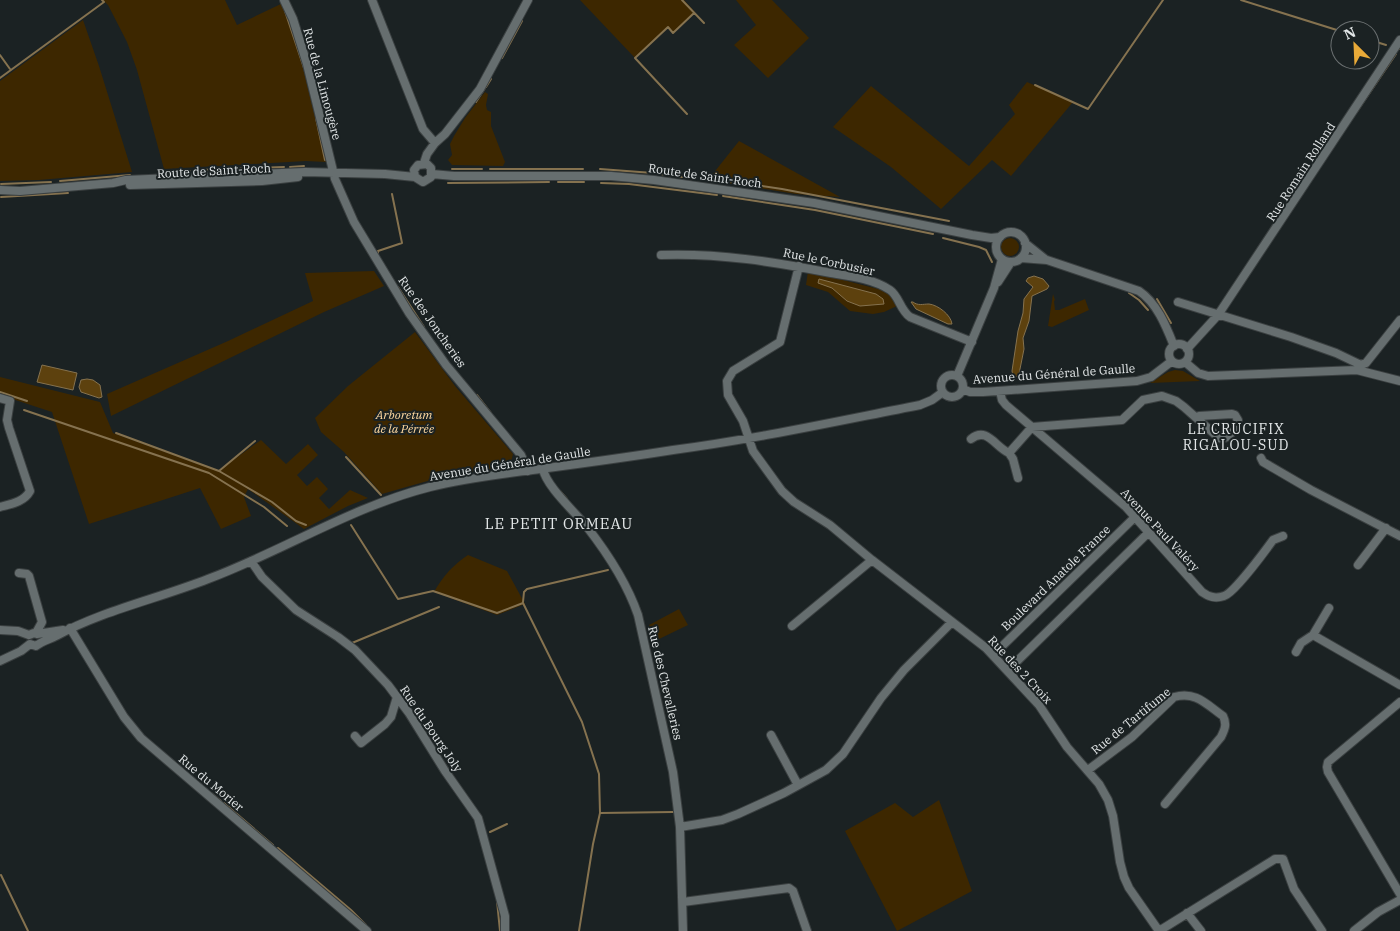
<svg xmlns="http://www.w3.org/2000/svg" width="1400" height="931" font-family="'IBM Plex Serif',serif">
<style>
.green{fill:#3d2700}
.water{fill:#5d410e;stroke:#85724f}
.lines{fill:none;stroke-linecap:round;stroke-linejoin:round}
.stream{stroke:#85724f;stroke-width:2}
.minor-casing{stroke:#3b4041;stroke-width:10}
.minor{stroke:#666e6f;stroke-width:8}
.labels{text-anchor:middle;stroke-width:4;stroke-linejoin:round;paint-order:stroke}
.street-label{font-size:12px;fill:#e2e6e7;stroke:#1b2223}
.park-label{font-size:12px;font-style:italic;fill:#ffd9a0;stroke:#1b2223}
.neighbourhood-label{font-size:14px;letter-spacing:1px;fill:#e2e6e7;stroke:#1b2223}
.quarter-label{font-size:15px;letter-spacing:1px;fill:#e2e6e7;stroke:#1b2223}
</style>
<rect width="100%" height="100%" fill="#1b2223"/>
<path class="green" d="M 103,0 L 225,0 L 237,25 L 283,3 L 298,48 L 326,162 L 306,161 L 164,169 L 137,70 L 127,42 L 108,5 Z
M 580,0 L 684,0 L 695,12 L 673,33 L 668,28 L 635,58 Z
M 736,0 L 772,0 L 809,38 L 768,78 L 734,45 L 756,25 Z
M 83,20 L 99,66 L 132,172 L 39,180 L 0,181 L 0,81 Z
M 1027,82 L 1073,102 L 1011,176 L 992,160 L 941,209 L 891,167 L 833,127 L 871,86 L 969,166 L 1015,114 L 1009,105 Z
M 485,92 L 488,94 L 486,105 L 487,110 L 491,112 L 491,126 L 505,162 L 503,166 L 452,165 L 448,160 L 452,155 L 450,144 L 454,136 L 465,118 Z
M 739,141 L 840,197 L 796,194 L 708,180 Z
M1001 247a9 9 0 1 1 18 0a9 9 0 1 1-18 0Z
M 374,271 L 384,286 L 324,312 L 111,416 L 107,394 L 228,341 L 313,301 L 305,273 Z
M 808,271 L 886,291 L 892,296 L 897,306 L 884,312 L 873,314 L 850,311 L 828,292 L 806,285 Z
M 1053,294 L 1055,300 L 1054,301 L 1055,310 L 1059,310 L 1085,299 L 1089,310 L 1052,327 L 1048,326 Z
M 415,332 L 455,386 L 513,454 L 510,466 L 445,476 L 382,494 L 344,452 L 321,432 L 315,418 L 348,386 Z
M 1175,370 L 1183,371 L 1200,381 L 1150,383 L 1168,372 Z
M 0,377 L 100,402 L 113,433 L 218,471 L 261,440 L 286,464 L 308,444 L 318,455 L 297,475 L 307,486 L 317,477 L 328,489 L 319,498 L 329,509 L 350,490 L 368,498 L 348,506 L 304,529 L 248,489 L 244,497 L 251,516 L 221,529 L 200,488 L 89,524 L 52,412 L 0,395 Z
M 468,555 L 507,571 L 525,604 L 497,615 L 434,592 C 443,576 453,565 468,555 Z
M 679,609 L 688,625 L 657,640 L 649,625 Z
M 939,800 L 972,891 L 897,931 L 845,831 L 895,803 L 913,817 Z"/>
<path class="water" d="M 1034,276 L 1043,279 L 1049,286 L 1047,289 L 1032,296 L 1029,321 L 1023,338 L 1024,349 L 1019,374 L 1016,377 L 1013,376 L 1012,371 L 1018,331 L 1023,313 L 1024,299 L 1033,287 L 1026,281 L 1028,278 Z
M 819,279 L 876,294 L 883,299 L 884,304 L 860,306 L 847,301 L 832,288 L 818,283 Z
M 911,302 L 913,302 C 918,306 923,304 929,304 C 938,305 951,315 952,324 L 948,324 L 916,309 Z
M 42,365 L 77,373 L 73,390 L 37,382 Z
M 87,379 L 93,380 L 100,385 L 102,397 L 99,398 L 81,392 L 79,387 L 81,380 Z"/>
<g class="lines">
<path class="stream" d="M 682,0 L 704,23
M 1241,0 L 1340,31
M 285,11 L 304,68
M 1370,40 L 1386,45
M 1399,49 L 1400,47
M 0,55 L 10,69
M 502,58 L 522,21
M 0,78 L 104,2 L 102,0
M 1035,85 L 1088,109 L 1163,0
M 486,87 L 491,79
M 476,102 L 485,88
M 1356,113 L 1396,54
M 687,114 L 635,58 L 668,27 L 673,33 L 694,13
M 316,118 L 325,160
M 290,167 L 304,166
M 452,169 L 482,169
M 490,169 L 583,169
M 600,169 L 653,173 L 682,177
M 197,170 L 284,167
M 170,172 L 190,171
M 714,179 L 782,189 L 949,221
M 60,181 L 130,175
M 558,182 L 584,182
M 448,183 L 549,182
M 601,183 L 629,184 L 717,195
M 1,184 L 51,182
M 723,196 L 815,210 L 933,234
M 1,197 L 68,193
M 943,238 L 979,247 L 986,250 L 992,262
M 378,256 L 378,251 L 402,243 L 392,194
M 398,287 L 424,327
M 1129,293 L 1139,300 L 1148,310
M 1157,299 L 1171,323
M 0,392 L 27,401
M 477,395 L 491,413
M 24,410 L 209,473 L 264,507 L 287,526
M 116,433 L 219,471 L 272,502 L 296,521 L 306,525
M 346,457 L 381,495
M 219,471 L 255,441
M 560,491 L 567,499
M 351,525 L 398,599 L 433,591 L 497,613 L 523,603 L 582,722 L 599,774 L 600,813 L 593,844 L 579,931
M 523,602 L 524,592 L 527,589 L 608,570
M 352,643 L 439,607
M 211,793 L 221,801
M 224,803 L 273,845
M 600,813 L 673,812
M 490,832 L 507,824
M 278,848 L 351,910 L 366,925
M 1,875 L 28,931
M 497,901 L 500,931"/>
<g class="minor-casing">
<path id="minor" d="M 284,0 L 293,19 L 307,64 L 335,179 L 354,222 L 409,313 L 446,365 L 521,455 L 528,471
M 372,0 L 423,129 L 435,143
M 424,163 L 427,154 L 435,143 L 445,134 L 480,89 L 528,0
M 432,174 L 454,176 L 611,176 L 654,180 L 814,203 L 972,235 L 991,238 L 1000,237
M 130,185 L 262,181 L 298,177
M 0,190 L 20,191 L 113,183 L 126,180 L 305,172 L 385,174 L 415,177 L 423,182 L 431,177 L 431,168 L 427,164 L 418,165 L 414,170 L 415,177
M996 247a15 15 0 1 1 30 0a15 15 0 1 1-30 0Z
M 1025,243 L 1045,259
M 661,255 C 719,253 775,262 831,273 C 850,276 874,279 890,290 C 899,296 900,310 910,317 L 972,342
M 1021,258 L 1047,260 L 1139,291 C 1157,303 1166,326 1174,346
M 799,266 L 780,342 L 733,371 L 727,381 L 728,395 L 743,421 L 753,451 L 782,491 L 794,502 L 830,525 L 872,560 L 986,648 L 1039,705 L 1067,747 L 1099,784 L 1108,800 L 1113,816 L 1120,862 L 1124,877 L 1129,888 L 1159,931
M 998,282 L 1011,262
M 1178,302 L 1291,337 L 1336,353 L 1361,365 L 1366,363 L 1400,320
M1169 354a10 10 0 1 1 20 0a10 10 0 1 1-20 0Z
M 1187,349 L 1218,315 L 1400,40
M 1185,362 L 1198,373 L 1208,376 L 1357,370 L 1400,381
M941 386a11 11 0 1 1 22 0a11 11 0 1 1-22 0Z
M 957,376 L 994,288 L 1002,259
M 963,389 L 970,392 L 983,392 L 1137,381 L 1151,377 L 1172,361
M 1000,391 L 1002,400 L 1006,405 L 1126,507 L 1202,592 C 1209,597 1215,599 1224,596 C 1234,593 1265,551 1273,540 L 1283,536
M 0,398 L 10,401 L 7,420 L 9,428 L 30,491 C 24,502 11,504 0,507
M 971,439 C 987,426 995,447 1009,453
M 1261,458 L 1263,462 L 1311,490 L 1400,536
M 543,469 C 546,486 575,512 587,527 C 608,554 627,583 638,615 L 673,772 L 680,827 L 683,931
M 1018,478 L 1013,459 L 1009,453 L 1032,427 L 1122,420 L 1143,400 L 1162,396 L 1176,401 L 1184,407 L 1219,438 C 1229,440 1235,429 1238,420 L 1235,415 L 1232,414 L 1199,416 L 1197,417
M 251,561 L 262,577 L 296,610 L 338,637 L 355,650 L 388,685 L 409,713 L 445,771 L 478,818 L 505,916 L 505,931
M 1358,565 L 1386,528
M 19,573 L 27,574 L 29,576 L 42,622 L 36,633
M 1329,608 L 1313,635 L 1400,685
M 792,626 L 872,560
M 70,628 L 124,717 L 141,738 L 367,931
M 0,630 L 18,631 L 29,635
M 29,635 L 34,633 L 37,634 L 63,630
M 1296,652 L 1301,643 L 1313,635
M 993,655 L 1135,517
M 0,661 L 21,651 L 30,644 L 36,646 C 42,641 48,640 56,636 C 104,610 157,599 208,579 C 283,551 351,507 430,487 C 466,478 503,474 540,469 C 585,463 629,457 673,450 C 756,439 838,421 920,405 L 932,400 L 943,392
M 1008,670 L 1148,533
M 1400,702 L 1328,762 L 1327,767 L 1328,772 L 1400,894
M 771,735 L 798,785
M 355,736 L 361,743 L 385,724 L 391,717 L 397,697
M 1088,770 L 1132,737 L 1174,697 C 1196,691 1206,704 1223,716 C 1227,724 1225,729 1221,737 L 1165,804
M 680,827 L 722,820 L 738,814 L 784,793 L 826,770 L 843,754 L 881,698 L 904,670 L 952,622
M 683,902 L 789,888 L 793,891 L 807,931
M 1187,913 L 1201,931
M 1159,931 L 1275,859 L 1283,859 L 1294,889 L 1322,931
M 1354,931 L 1378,912 L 1400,900"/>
</g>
<use href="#minor" class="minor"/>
</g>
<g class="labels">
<g class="street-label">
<text transform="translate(322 84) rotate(75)" y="4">Rue de la Limougère</text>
<text transform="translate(214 171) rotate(-3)" y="4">Route de Saint-Roch</text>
<text transform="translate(1301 172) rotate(-57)" y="4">Rue Romain Rolland</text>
<text transform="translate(705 176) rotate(8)" y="4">Route de Saint-Roch</text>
<text transform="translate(829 262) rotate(12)" y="4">Rue le Corbusier</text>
<text transform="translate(432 322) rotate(55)" y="4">Rue des Joncheries</text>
<text transform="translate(1054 374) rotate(-4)" y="4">Avenue du Général de Gaulle</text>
<text transform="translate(510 464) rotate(-9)" y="4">Avenue du Général de Gaulle</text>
<text transform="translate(1160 530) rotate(47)" y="4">Avenue Paul Valéry</text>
<text transform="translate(1056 578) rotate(-44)" y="4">Boulevard Anatole France</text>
<text transform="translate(1020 670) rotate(47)" y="4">Rue des 2 Croix</text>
<text transform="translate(665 683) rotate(77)" y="4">Rue des Chevalleries</text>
<text transform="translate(1131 721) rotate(-39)" y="4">Rue de Tartifume</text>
<text transform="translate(431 729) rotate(56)" y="4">Rue du Bourg Joly</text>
<text transform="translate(211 783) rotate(40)" y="4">Rue du Morier</text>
</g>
<g class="park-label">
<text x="404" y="419">Arboretum<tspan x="404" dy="14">de la Pérrée</tspan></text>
</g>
<g class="neighbourhood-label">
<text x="1236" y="434">LE CRUCIFIX<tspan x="1236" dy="16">RIGALOU-SUD</tspan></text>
</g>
<g class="quarter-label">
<text x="559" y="529">LE PETIT ORMEAU</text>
</g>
</g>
<g transform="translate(1355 45) rotate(336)"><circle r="24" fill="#1b2223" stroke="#6b7071"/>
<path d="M0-4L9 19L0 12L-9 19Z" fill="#e9aa38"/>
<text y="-8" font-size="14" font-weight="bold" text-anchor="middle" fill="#e2e6e7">N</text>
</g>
</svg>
